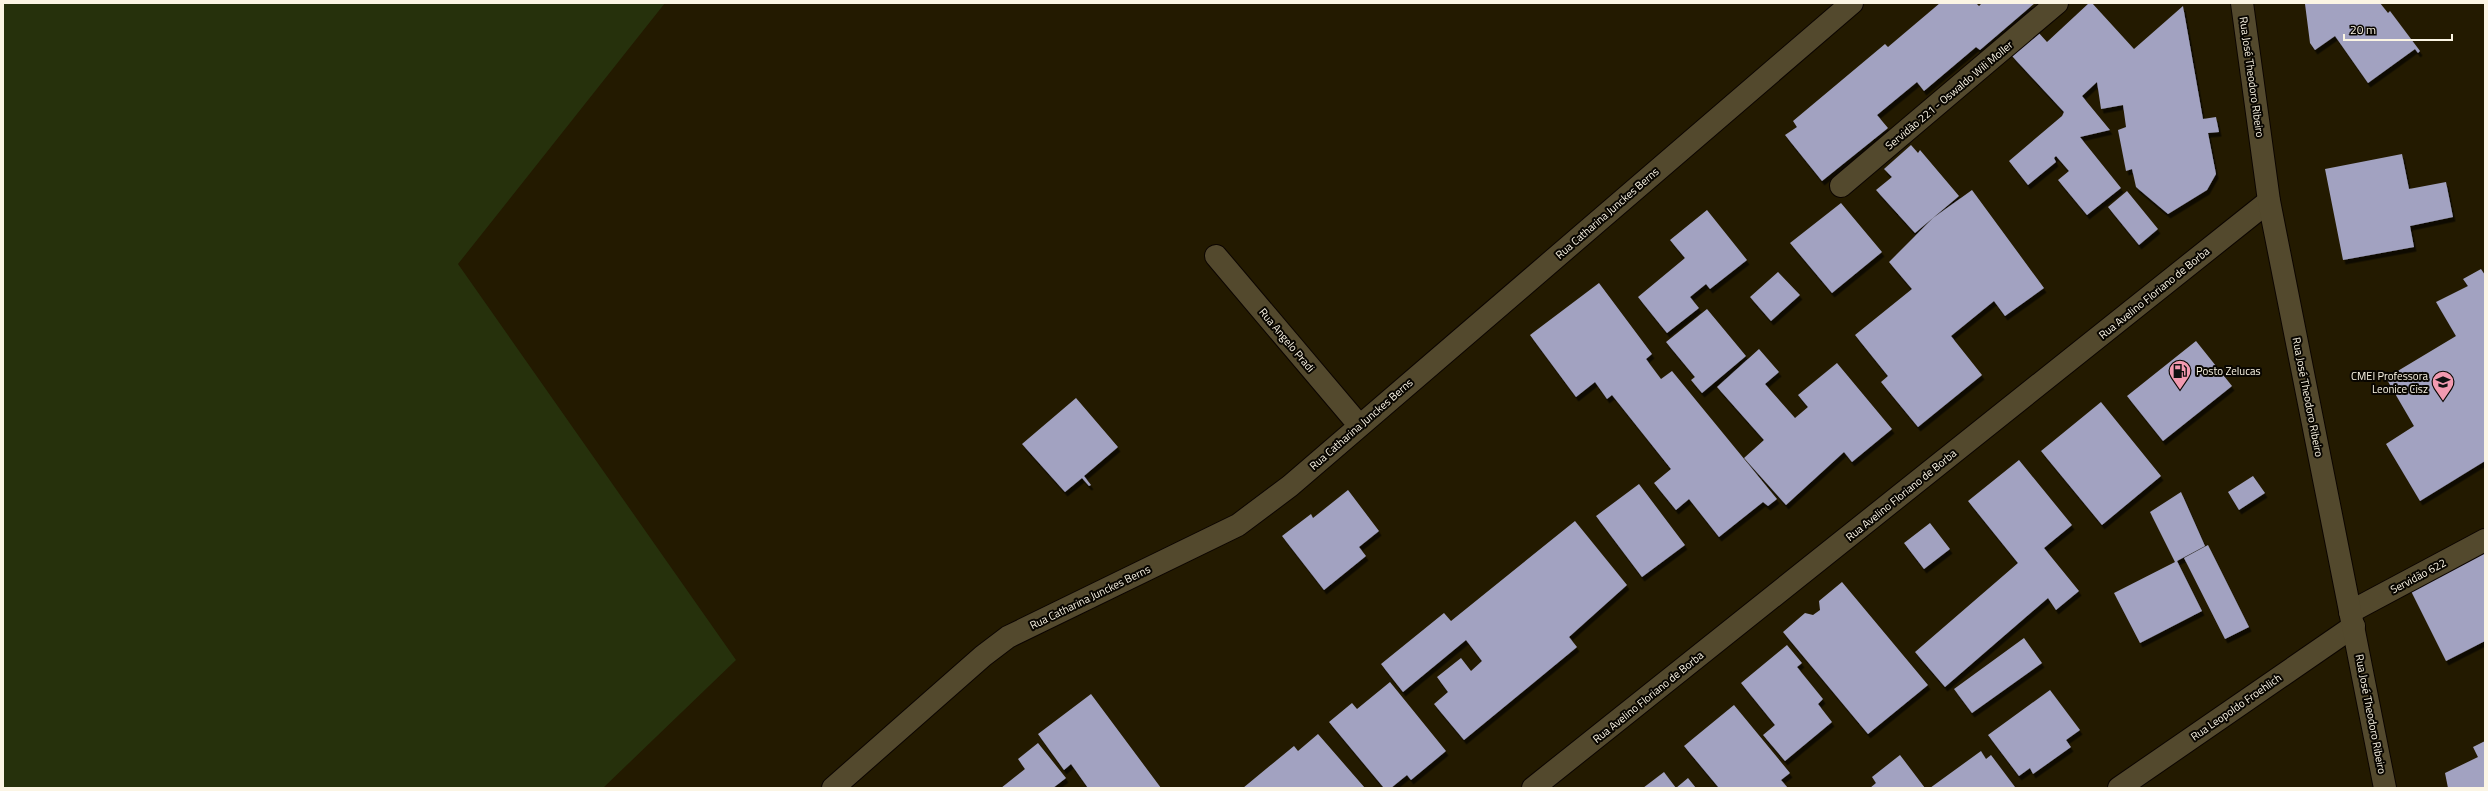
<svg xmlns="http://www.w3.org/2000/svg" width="2488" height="791" font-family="'Titillium Web',sans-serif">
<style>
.green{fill:#26310c}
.building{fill:#a2a2c1;filter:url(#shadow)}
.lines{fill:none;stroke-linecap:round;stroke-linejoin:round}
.minor-casing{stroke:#0c0500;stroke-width:24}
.secondary-casing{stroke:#0c0500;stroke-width:24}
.minor{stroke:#53492d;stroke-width:22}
.secondary{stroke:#53492d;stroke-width:22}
.labels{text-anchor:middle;stroke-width:4;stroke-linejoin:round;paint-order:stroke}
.street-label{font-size:11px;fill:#fbf5e4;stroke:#090600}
.poi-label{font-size:11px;fill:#fbf5e4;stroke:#090600;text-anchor:start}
</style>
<defs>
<filter id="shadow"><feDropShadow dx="2.5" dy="4.5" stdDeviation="0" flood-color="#0009"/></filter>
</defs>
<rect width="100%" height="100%" fill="#231a00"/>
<path class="green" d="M 3,3 L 665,3 L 458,264 L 736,660 L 603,788 L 3,788 Z"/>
<path class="building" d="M 1940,3 L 1976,3 L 1979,6 L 1982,3 L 2035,3 L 1980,50 L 1976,47 L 1924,91 L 1917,82 L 1877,115 L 1888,128 L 1822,181 L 1785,135 L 1797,127 L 1793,121 L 1885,44 L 1888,47 Z
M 2089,3 L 2092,3 L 2134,49 L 2183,6 L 2203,119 L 2216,117 L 2219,132 L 2208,133 L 2216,174 L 2207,190 L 2168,214 L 2136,187 L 2132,169 L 2126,171 L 2118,130 L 2126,127 L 2123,105 L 2101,109 L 2097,82 L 2082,96 L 2110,130 L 2080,137 L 2121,188 L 2087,215 L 2058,180 L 2069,171 L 2056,156 L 2054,158 L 2056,162 L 2028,185 L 2009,161 L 2062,116 L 2064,112 L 2012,56 L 2038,32 L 2047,42 Z
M 2307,3 L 2380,3 L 2388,13 L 2390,11 L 2420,51 L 2418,53 L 2415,49 L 2368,83 L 2335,36 L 2315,50 L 2310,43 L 2305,4 Z
M 1911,145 L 1918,153 L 1920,150 L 1959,196 L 1915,233 L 1876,190 L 1892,177 L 1884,169 Z
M 2402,154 L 2409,189 L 2446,182 L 2453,217 L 2410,226 L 2414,247 L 2343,260 L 2325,169 Z
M 1972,190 L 2044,288 L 2005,316 L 1994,301 L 1951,336 L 1982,375 L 1918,427 L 1881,382 L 1888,376 L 1855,335 L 1912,289 L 1889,262 L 1933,218 Z
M 2127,191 L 2158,229 L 2139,245 L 2108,207 Z
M 1841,203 L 1882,252 L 1832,293 L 1790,243 Z
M 1707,210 L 1747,260 L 1710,289 L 1706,284 L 1690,297 L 1699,308 L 1667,333 L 1638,297 L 1685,258 L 1670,240 Z
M 2481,269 L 2485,275 L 2485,461 L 2420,501 L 2386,444 L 2414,426 L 2386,378 L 2456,336 L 2436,302 L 2468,286 L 2463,279 Z
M 1778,272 L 1800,295 L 1771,321 L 1750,297 Z
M 1599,283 L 1652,354 L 1646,359 L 1661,379 L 1672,371 L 1777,499 L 1768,506 L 1763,502 L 1719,537 L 1689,499 L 1676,510 L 1654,483 L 1671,469 L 1612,395 L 1607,399 L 1595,382 L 1576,397 L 1530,335 Z
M 1707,309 L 1746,356 L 1702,393 L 1691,380 L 1695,377 L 1666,342 Z
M 2196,341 L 2232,386 L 2163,441 L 2127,396 Z
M 1759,349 L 1779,372 L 1765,384 L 1795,418 L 1808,407 L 1798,395 L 1837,363 L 1892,429 L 1852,462 L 1844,452 L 1786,505 L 1744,458 L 1764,440 L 1717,387 Z
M 1076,398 L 1118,447 L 1084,476 L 1091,485 L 1089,486 L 1082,478 L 1065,492 L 1022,444 Z
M 2101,402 L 2161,476 L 2102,525 L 2041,451 Z
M 2019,460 L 2072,525 L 2044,548 L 2079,591 L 2056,610 L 2048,598 L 1945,687 L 1915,652 L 2018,563 L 1968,501 Z
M 2253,476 L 2265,493 L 2239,510 L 2228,492 Z
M 1639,484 L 1685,545 L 1642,577 L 1596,516 Z
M 1348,490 L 1379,531 L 1359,547 L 1366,556 L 1324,590 L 1282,536 L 1311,514 L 1313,518 Z
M 2181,492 L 2205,546 L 2177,561 L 2202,611 L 2140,643 L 2114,593 L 2175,562 L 2150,512 Z
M 1575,521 L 1627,585 L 1569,637 L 1577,647 L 1464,740 L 1434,704 L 1448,692 L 1437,677 L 1461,658 L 1471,671 L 1482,661 L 1466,640 L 1403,692 L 1381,664 L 1444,613 L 1451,621 Z
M 1930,523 L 1950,549 L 1924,569 L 1904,543 Z
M 2208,545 L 2249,627 L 2225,639 L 2184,558 Z
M 2485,552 L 2485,641 L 2446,661 L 2410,589 Z
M 1842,582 L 1928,685 L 1868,734 L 1783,632 L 1805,613 L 1813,615 L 1820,610 L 1819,601 Z
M 2024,638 L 2042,663 L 1972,713 L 1954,689 Z
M 1787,645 L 1802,663 L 1797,667 L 1823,699 L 1818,704 L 1832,722 L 1785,761 L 1763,735 L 1775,725 L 1741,683 Z
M 1390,682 L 1446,751 L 1411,780 L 1407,775 L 1391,788 L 1384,788 L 1329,722 L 1352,703 L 1357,709 Z
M 2050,690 L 2080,730 L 2066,740 L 2071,747 L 2033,774 L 2030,768 L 2019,776 L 1988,735 Z
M 1091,694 L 1161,788 L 1088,788 L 1071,764 L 1064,770 L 1038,734 Z
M 1734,705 L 1790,773 L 1781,780 L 1788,788 L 1719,788 L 1684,746 Z
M 1318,734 L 1365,788 L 1243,788 L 1294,746 L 1298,751 Z
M 2485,741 L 2485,788 L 2448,788 L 2445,773 L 2478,757 L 2473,747 Z
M 1038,743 L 1066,778 L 1053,788 L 1001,788 L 1025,769 L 1018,759 Z
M 1981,751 L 1986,759 L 1991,755 L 2015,787 L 1930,788 Z
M 1900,755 L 1925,788 L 1870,788 L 1876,783 L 1872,777 Z
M 1664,772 L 1676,788 L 1688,778 L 1696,788 L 1643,788 Z"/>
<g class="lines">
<g class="minor-casing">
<path id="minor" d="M 1841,186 L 2057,3
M 1216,256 L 1359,425
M 2350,612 L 2485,540
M 833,788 L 983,656 L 1008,637 L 1238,525 L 1290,486 L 1852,3
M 1533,788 L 2269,201
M 2119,788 L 2354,626"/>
</g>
<g class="secondary-casing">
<path id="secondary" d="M 2242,3 L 2269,201 L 2385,788"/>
</g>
<use href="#minor" class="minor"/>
<use href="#secondary" class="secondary"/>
</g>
<defs>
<g id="fuel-pin" transform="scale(1.15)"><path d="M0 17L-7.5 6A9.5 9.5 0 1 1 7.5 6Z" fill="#f29ab0" stroke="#090600"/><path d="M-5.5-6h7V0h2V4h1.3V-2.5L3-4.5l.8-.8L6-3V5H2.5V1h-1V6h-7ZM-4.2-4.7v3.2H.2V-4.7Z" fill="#111"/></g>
<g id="school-pin" transform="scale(1.15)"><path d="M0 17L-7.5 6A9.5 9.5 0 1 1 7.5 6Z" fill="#f29ab0" stroke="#090600"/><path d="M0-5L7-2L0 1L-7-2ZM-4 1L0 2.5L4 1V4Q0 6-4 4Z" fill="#111"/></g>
</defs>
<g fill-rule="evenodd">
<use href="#fuel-pin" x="2180" y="371"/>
<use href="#school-pin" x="2443" y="382"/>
</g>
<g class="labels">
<g class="street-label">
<text transform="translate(2252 77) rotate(82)" y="4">Rua José Theodoro Ribeiro</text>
<text transform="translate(1949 95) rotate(-40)" y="4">Servidão 221 - Oswaldo Wili Moller</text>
<text transform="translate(1607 213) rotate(-41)" y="4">Rua Catharina Junckes Berns</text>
<text transform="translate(2154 293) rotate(-39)" y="4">Rua Avelino Floriano de Borba</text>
<text transform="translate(1287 340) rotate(50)" y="4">Rua Angelo Pradi</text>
<text transform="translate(2308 397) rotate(79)" y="4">Rua José Theodoro Ribeiro</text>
<text transform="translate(1361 424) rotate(-41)" y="4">Rua Catharina Junckes Berns</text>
<text transform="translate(1901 495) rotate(-39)" y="4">Rua Avelino Floriano de Borba</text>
<text transform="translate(2418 576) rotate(-28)" y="4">Servidão 622</text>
<text transform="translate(1090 597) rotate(-26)" y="4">Rua Catharina Junckes Berns</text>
<text transform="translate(1648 697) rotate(-39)" y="4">Rua Avelino Floriano de Borba</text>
<text transform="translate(2236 707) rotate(-35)" y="4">Rua Leopoldo Froehlich</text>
<text transform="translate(2371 714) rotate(79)" y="4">Rua José Theodoro Ribeiro</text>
</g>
<g class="poi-label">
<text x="2196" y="375">Posto Zelucas</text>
<text x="2428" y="380" text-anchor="end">CMEI Professora<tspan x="2428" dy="13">Leonice Cisz</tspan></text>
</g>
</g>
<rect width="2488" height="791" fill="none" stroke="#fbf5e4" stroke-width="8"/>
<path d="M2344 34v6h108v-6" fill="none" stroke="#fbf5e4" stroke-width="2"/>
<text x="2350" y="34" font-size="12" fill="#fbf5e4" stroke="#090600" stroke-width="3" paint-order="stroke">20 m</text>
</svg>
